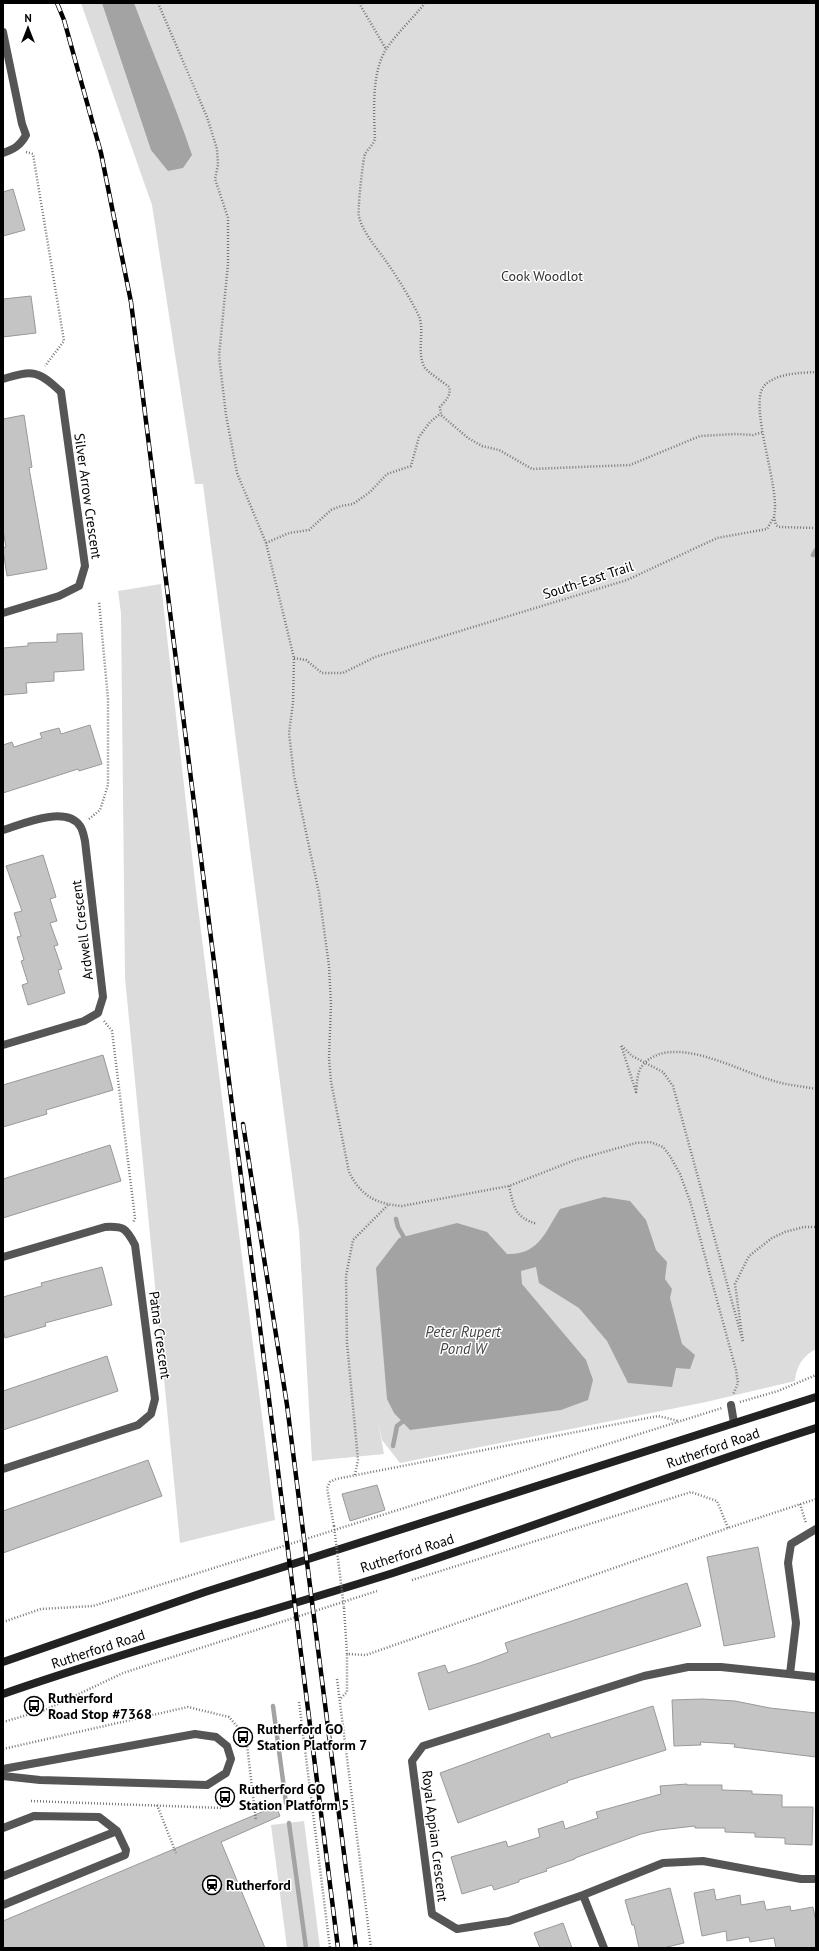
<svg xmlns="http://www.w3.org/2000/svg" width="819" height="1951" font-family="'PT Sans',sans-serif">
<style>
.green{fill:#dcdcdc}
.water{fill:#a3a3a3}
.lines{fill:none;stroke-linecap:round;stroke-linejoin:round}
.stream{stroke:#a3a3a3;stroke-width:4.5}
.building{fill:#c4c4c4;stroke:#999}
.path{stroke:#777;stroke-width:2.5;stroke-dasharray:1 2;stroke-linecap:butt}
.service{stroke:#555;stroke-width:8}
.minor{stroke:#555;stroke-width:8}
.secondary{stroke:#222;stroke-width:8}
.rail-casing{stroke:#000;stroke-width:4.5}
.rail{stroke:#fff;stroke-width:3;stroke-dasharray:9;stroke-linecap:butt}
.path-bridge{stroke:#777;stroke-width:2.5;stroke-dasharray:1 2;stroke-linecap:butt}
.labels{text-anchor:middle;stroke-width:3;stroke-linejoin:round;paint-order:stroke}
.park-label{font-size:14px;fill:#333;stroke:#fff}
.street-label{font-size:14px;fill:#000;stroke:#fff}
.poi-label{font-size:14px;font-weight:bold;fill:#000;stroke:#fff;text-anchor:start}
.water-label{font-size:15px;font-style:italic;fill:#444;stroke:#fff}
</style>
<rect width="100%" height="100%" fill="#fff"/>
<path class="green" d="M 81,3 L 816,3 L 816,1349 C 803,1356 796,1366 795,1381 L 706,1402 L 400,1463 L 382,1440 L 378,1421 L 384,1454 L 312,1461 L 299,1230 L 203,484 L 195,484 L 152,205 Z
M 161,584 L 197,899 L 275,1520 L 180,1543 L 125,978 L 121,613 L 118,591 Z
M 304,1821 L 320,1948 L 287,1948 L 271,1825 Z"/>
<path class="water" d="M 102,3 L 134,3 C 153,54 175,104 192,155 L 183,168 L 168,171 L 151,150 Z
M 604,1197 L 630,1201 L 646,1220 L 656,1250 L 667,1262 L 665,1279 L 672,1289 L 670,1298 L 682,1344 L 695,1355 L 690,1369 L 676,1368 L 672,1387 L 628,1383 L 607,1341 L 579,1308 L 539,1283 L 536,1267 L 521,1271 L 522,1284 L 586,1360 L 593,1380 L 588,1400 L 561,1410 L 410,1430 L 394,1413 L 387,1399 L 376,1268 L 399,1238 L 457,1223 L 487,1232 L 507,1254 C 539,1255 545,1232 560,1209 Z"/>
<g class="lines">
<path class="stream" d="M 813,555 L 816,550
M 396,1219 L 398,1227 L 406,1241
M 393,1446 L 397,1426 L 406,1419
M 273,1706 L 286,1803
M 289,1823 L 306,1948"/>
</g>
<path class="building" d="M 13,189 L 25,230 L 3,236 L 3,192 Z
M 31,296 L 36,333 L 3,337 L 3,299 Z
M 24,415 L 32,467 L 29,468 L 47,569 L 7,576 L 3,550 L 3,548 L 6,547 L 3,530 L 3,419 Z
M 82,633 L 84,670 L 54,672 L 54,681 L 26,683 L 27,693 L 3,695 L 3,648 L 28,646 L 28,643 L 57,642 L 57,634 Z
M 90,725 L 102,764 L 79,771 L 78,769 L 3,793 L 3,745 L 12,742 L 14,747 L 42,738 L 40,733 L 59,728 L 61,734 Z
M 43,855 L 56,897 L 50,899 L 57,921 L 50,923 L 58,945 L 54,946 L 62,969 L 58,970 L 65,993 L 28,1005 L 22,985 L 28,983 L 21,961 L 24,960 L 17,937 L 21,936 L 14,913 L 22,911 L 6,866 Z
M 103,1055 L 113,1090 L 46,1110 L 47,1114 L 3,1127 L 3,1085 Z
M 110,1145 L 121,1181 L 3,1218 L 3,1179 Z
M 102,1267 L 112,1305 L 45,1323 L 46,1326 L 5,1338 L 3,1330 L 3,1297 L 42,1286 L 41,1283 Z
M 107,1356 L 118,1391 L 3,1430 L 3,1391 Z
M 148,1460 L 162,1496 L 3,1553 L 3,1511 Z
M 377,1485 L 385,1510 L 350,1521 L 342,1494 Z
M 758,1547 L 775,1637 L 724,1646 L 707,1557 Z
M 687,1583 L 701,1626 L 429,1710 L 418,1673 L 445,1665 L 448,1673 L 479,1663 L 508,1652 L 505,1643 Z
M 702,1699 L 735,1701 L 770,1708 L 816,1713 L 816,1757 L 734,1747 L 735,1744 L 700,1742 L 701,1745 L 674,1746 L 672,1700 Z
M 653,1706 L 666,1750 L 567,1781 L 568,1782 L 458,1823 L 440,1773 L 549,1733 L 551,1738 Z
M 687,1784 L 687,1785 L 722,1785 L 722,1790 L 752,1791 L 752,1794 L 782,1795 L 782,1807 L 813,1807 L 812,1845 L 785,1844 L 785,1838 L 755,1837 L 755,1833 L 725,1832 L 725,1828 L 695,1828 L 695,1826 L 659,1830 L 641,1834 L 575,1858 L 575,1859 L 546,1869 L 547,1871 L 519,1880 L 519,1882 L 494,1890 L 492,1885 L 462,1894 L 451,1857 L 506,1841 L 508,1847 L 540,1837 L 538,1829 L 563,1821 L 565,1829 L 598,1818 L 596,1812 L 661,1794 L 660,1786 Z
M 276,1806 L 280,1816 L 221,1842 L 265,1948 L 3,1948 L 3,1921 Z
M 670,1888 L 684,1943 L 663,1948 L 639,1948 L 634,1925 L 632,1925 L 625,1900 Z
M 714,1889 L 716,1900 L 740,1895 L 741,1905 L 764,1901 L 766,1910 L 790,1906 L 791,1911 L 813,1907 L 816,1922 L 816,1948 L 776,1948 L 774,1938 L 750,1942 L 749,1937 L 727,1941 L 726,1931 L 702,1936 L 694,1893 Z
M 563,1923 L 572,1948 L 540,1948 L 534,1933 Z"/>
<g class="lines">
<path class="path" d="M 158,3 L 207,117 L 217,149 L 218,165 L 215,179 L 228,218 L 228,264 L 219,356 L 226,415 L 237,473 L 266,543 L 294,658 L 293,703 L 289,733 L 294,776 L 319,893 L 329,966 L 331,1004 L 329,1058 L 331,1082 L 349,1172 C 361,1196 376,1204 402,1206 L 509,1186 L 575,1160 L 636,1143 L 650,1142 L 663,1147 L 670,1156 L 680,1174 L 690,1201 L 736,1370 L 738,1383 L 733,1395
M 359,3 L 386,49
M 425,3 C 413,18 398,32 387,48 C 371,71 374,113 375,139 C 373,145 368,149 365,154 C 363,159 357,213 359,217 C 364,235 378,249 388,264 C 399,280 410,298 419,316 C 425,332 416,353 425,368 C 429,373 443,382 449,387 C 452,395 445,401 440,407 L 441,415 L 468,438 L 482,446 L 499,450 L 532,469 L 630,465 L 700,436 L 736,434 L 753,435 L 763,432
M 26,152 L 33,154 L 64,341 L 45,366
M 774,517 L 776,525 L 779,527 L 816,528
M 266,543 L 289,533 L 309,530 L 331,510 L 341,506 L 353,504 L 370,492 L 387,474 L 411,466 L 419,437 L 430,422 L 440,414
M 294,658 L 306,660 L 322,673 L 343,673 L 375,657 L 627,580 L 717,538 L 767,529 C 769,525 773,520 774,516 C 781,489 748,406 764,386 C 776,373 800,373 816,372
M 89,819 L 100,810 L 108,785 L 108,699 L 99,601
M 104,1021 L 112,1031 L 135,1218 L 133,1223
M 816,1089 C 801,1086 785,1085 771,1080 C 738,1071 670,1031 642,1066 C 637,1072 637,1084 636,1092 L 621,1045 L 632,1056 L 663,1072 L 673,1086 L 743,1342 L 735,1284 L 749,1256 L 772,1238 L 785,1232 L 804,1227 L 816,1227
M 509,1186 C 514,1207 514,1217 537,1224
M 740,1402 L 778,1391 L 816,1375
M 355,1475 L 358,1460 L 347,1343 L 346,1276 L 353,1240 L 388,1205
M 800,1504 L 806,1523
M 334,1526 L 327,1488 L 330,1482 L 336,1479 L 658,1416 L 679,1421
M 412,1580 L 691,1492 L 717,1501 L 728,1528
M 344,1608 L 347,1654 L 366,1655 L 728,1528 L 816,1499
M 3,1622 L 41,1609 L 93,1606 L 722,1408
M 337,1679 L 371,1948
M 341,1698 L 347,1692 L 347,1654
M 299,1702 L 330,1948
M 3,1722 L 45,1710 L 123,1673 L 377,1591
M 3,1749 L 188,1707 L 229,1717 L 241,1731 L 247,1745 L 256,1821
M 31,1801 L 223,1808
M 157,1805 L 176,1853"/>
<path class="service" d="M 731,1405 L 734,1423
M 3,1769 L 195,1734 L 216,1737 L 227,1746 L 231,1759 L 226,1773 L 207,1785 L 40,1780 L 3,1776
M 3,1828 L 34,1816 L 99,1817 L 117,1831 L 126,1850 L 125,1855 L 3,1905
M 3,1876 L 117,1831"/>
<path class="minor" d="M 3,32 L 22,124 L 26,135 C 20,146 14,149 3,153
M 3,379 C 33,370 38,370 61,392 L 85,566 L 79,586 L 59,596 L 3,613
M 3,830 C 22,824 66,805 80,826 C 83,830 84,837 85,841 L 103,997 L 98,1013 L 84,1021 L 3,1045
M 3,1257 L 105,1227 C 124,1226 126,1228 135,1245 L 155,1399 L 151,1414 L 138,1425 L 3,1469
M 790,1674 L 796,1623 L 788,1563 L 791,1544 L 816,1529
M 816,1677 L 721,1667 L 688,1667 L 644,1676 L 423,1746 L 412,1761 L 432,1914 L 457,1929 L 509,1921 L 583,1895 L 663,1863 L 703,1861 L 801,1879 L 816,1879
M 583,1895 L 604,1948"/>
<path class="secondary" d="M 3,1662 L 205,1592 L 816,1397
M 3,1694 C 132,1649 263,1614 393,1573 C 535,1527 674,1473 816,1428"/>
<g class="rail-casing">
<path id="rail" d="M 57,3 L 64,20 L 101,153 L 131,302 L 338,1948
M 243,1124 L 287,1405 L 356,1948"/>
</g>
<use href="#rail" class="rail"/>
<path class="path-bridge" d="M 334,1526 L 344,1608"/>
</g>
<defs>
<g id="bus-ring" transform="scale(1)"><circle r="9.5" fill="#fff" stroke="#000" stroke-width="1.5"/><path d="M-5-6H5V4H4V6H2V4H-2V6H-4V4H-5ZM-3.5-4V0h7V-4ZM-3.5 1.2v1.5H-2V1.2ZM2 1.2v1.5H3.5V1.2Z" fill="#000"/></g>
<g id="station-ring" transform="scale(1)"><circle r="9.5" fill="#fff" stroke="#000" stroke-width="1.5"/><path d="M-3-6H3Q5-6 5-4V2Q5 4 3 4L4.5 6H3L1.5 4h-3L-3 6H-4.5L-3 4Q-5 4-5 2V-4Q-5-6-3-6ZM-3.5-4v3h7v-3ZM-3.5 1v1.5H-2V1ZM2 1v1.5H3.5V1Z" fill="#000"/></g>
</defs>
<g fill-rule="evenodd">
<use href="#bus-ring" x="34" y="1706"/>
<use href="#bus-ring" x="243" y="1737"/>
<use href="#bus-ring" x="225" y="1797"/>
<use href="#station-ring" x="212" y="1885"/>
</g>
<g class="labels">
<g class="park-label">
<text x="542" y="281">Cook Woodlot</text>
</g>
<g class="street-label">
<text transform="translate(88 496) rotate(82)" y="5">Silver Arrow Crescent</text>
<text transform="translate(588 580) rotate(-18)" y="5">South-East Trail</text>
<text transform="translate(82 930) rotate(-97)" y="5">Ardwell Crescent</text>
<text transform="translate(160 1335) rotate(82)" y="5">Patna Crescent</text>
<text transform="translate(713 1448) rotate(-19)" y="5">Rutherford Road</text>
<text transform="translate(407 1553) rotate(-18)" y="5">Rutherford Road</text>
<text transform="translate(98 1649) rotate(-18)" y="5">Rutherford Road</text>
<text transform="translate(435 1836) rotate(83)" y="5">Royal Appian Crescent</text>
</g>
<g class="poi-label">
<text x="48" y="1703">Rutherford<tspan x="48" dy="16">Road Stop #7368</tspan></text>
<text x="257" y="1734">Rutherford GO<tspan x="257" dy="16">Station Platform 7</tspan></text>
<text x="239" y="1794">Rutherford GO<tspan x="239" dy="16">Station Platform 5</tspan></text>
<text x="226" y="1890">Rutherford</text>
</g>
<g class="water-label">
<text x="463" y="1337">Peter Rupert<tspan x="463" dy="17">Pond W</tspan></text>
</g>
</g>
<rect width="819" height="1951" fill="none" stroke="#000000" stroke-width="8"/>
<g transform="translate(28 28)" stroke="#ffffff" stroke-width="3" paint-order="stroke">
<path d="M0-3L7 15L0 10L-7 15Z" fill="#000000"/>
<text y="-6" font-size="11" font-weight="bold" text-anchor="middle" fill="#000000">N</text>
</g>
</svg>
